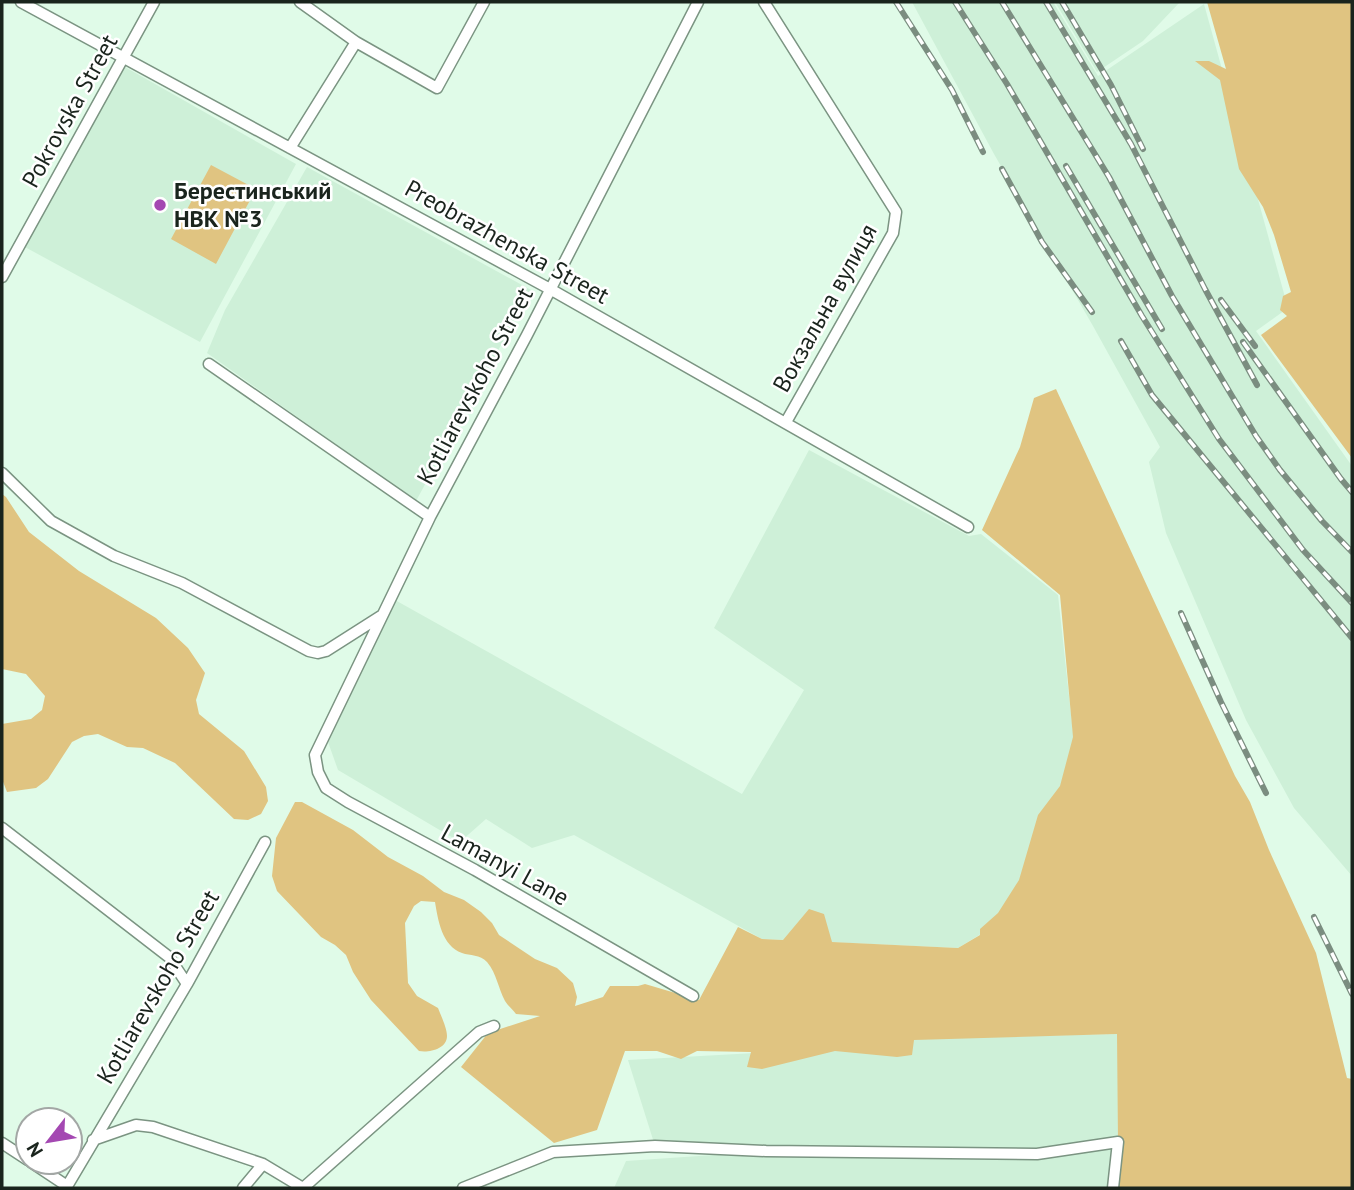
<svg xmlns="http://www.w3.org/2000/svg" width="1354" height="1190" font-family="'PT Sans',sans-serif">
<style>
.built{fill:#cef0d8}
.green{fill:#e0c481}
.lines{fill:none;stroke-linecap:round;stroke-linejoin:round}
.street-casing{stroke:#7b9482;stroke-width:13}
.street{stroke:#fff;stroke-width:10}
.rail-casing{stroke:#7b8d80;stroke-width:6}
.rail{stroke:#fff;stroke-width:3.5;stroke-dasharray:10;stroke-linecap:butt}
.poi-dot{fill:#a448b2;stroke:#fff;stroke-width:2.5}
.labels{text-anchor:middle;stroke-width:5;stroke-linejoin:round;paint-order:stroke}
.street-label{font-size:24px;fill:#1a241d;stroke:#fff}
.poi-label{font-size:24px;font-weight:bold;fill:#1a241d;stroke:#fff;text-anchor:start}
</style>
<rect width="100%" height="100%" fill="#e0fbe8"/>
<path class="built" d="M 912,2 L 1053,2 L 1098,76 L 1204,4 L 1288,308 L 1256,331 L 1352,466 L 1352,876 L 1294,808 L 1246,720 L 1166,533 L 1149,462 L 1160,447 L 1093,326 L 994,154 Z
M 1055,2 L 1180,2 L 1143,41 L 1097,72 Z
M 125,67 L 296,164 L 200,342 L 23,246 Z
M 307,167 L 531,290 L 416,501 L 207,353 L 225,310 Z
M 809,450 L 969,536 L 981,534 L 1058,595 L 1076,760 L 1012,915 L 958,948 L 762,939 L 574,835 L 532,848 L 486,819 L 460,842 L 338,770 L 328,742 L 395,600 L 742,794 L 804,690 L 714,628 Z
M 1118,1034 L 1118,1142 L 1113,1188 L 614,1188 L 626,1161 L 757,1152 L 655,1146 L 628,1060 L 773,1052 L 930,1038 Z"/>
<path class="green" d="M 1207,2 L 1352,2 L 1352,458 L 1261,335 L 1287,316 L 1280,310 L 1283,296 L 1291,292 L 1274,235 L 1263,207 L 1239,169 L 1220,80 L 1195,61 L 1209,61 L 1226,69 Z
M 211,165 L 256,189 L 216,264 L 171,239 Z
M 1056,389 L 1235,776 L 1250,802 L 1269,850 L 1316,953 L 1347,1078 L 1352,1079 L 1352,1188 L 1113,1188 L 1118,1142 L 1117,1034 L 914,1040 L 912,1055 L 897,1057 L 835,1051 L 762,1069 L 747,1067 L 751,1052 L 697,1051 L 681,1059 L 657,1051 L 625,1051 L 597,1130 L 554,1143 L 461,1067 L 488,1033 L 540,1016 L 516,1014 C 513,1010 508,1006 505,1001 C 498,988 497,974 487,962 C 480,954 470,956 462,953 C 442,946 438,920 435,902 L 421,901 L 414,906 L 405,923 L 408,983 L 417,996 L 438,1008 C 441,1016 447,1028 447,1036 C 447,1049 429,1053 419,1051 L 371,1000 L 353,972 L 346,955 L 335,945 L 321,937 L 277,891 L 272,876 L 276,838 L 295,802 L 302,802 L 353,830 L 388,857 L 423,876 L 444,892 L 464,900 L 481,912 L 492,923 L 499,935 L 535,959 L 557,968 L 573,983 L 577,997 L 575,1006 L 603,997 L 610,986 L 638,986 L 645,984 L 699,1000 L 738,927 L 762,939 L 783,940 L 809,909 L 824,914 L 832,942 L 958,948 L 980,935 L 980,929 L 998,913 L 1019,880 L 1038,815 L 1060,786 L 1073,737 L 1060,595 L 982,530 L 1020,447 L 1034,398 Z
M 2,494 L 6,497 L 29,532 L 79,571 L 156,618 L 188,648 L 205,673 L 196,700 L 199,714 L 244,751 L 266,787 L 268,801 L 261,814 L 248,820 L 234,819 L 175,763 L 143,748 L 127,747 L 98,734 L 84,736 L 72,742 L 48,779 L 36,788 L 7,792 L 2,779 L 2,724 L 31,719 L 42,710 L 45,696 L 26,674 L 2,669 Z"/>
<g class="lines">
<g class="street-casing">
<path id="street" d="M 21,2 L 550,289 L 968,527
M 300,2 L 356,42 L 437,88 L 484,2
M 764,2 L 896,212 L 893,233 L 786,422
M 290,148 L 356,42
M 2,277 L 154,2
M 209,364 L 430,517
M 2,473 L 51,521 L 114,556 L 182,583 L 309,651 L 318,653 L 326,651 L 381,616
M 2,828 L 169,957 L 187,984
M 693,996 L 475,870 L 348,802 L 326,788 L 318,772 L 315,755 L 430,517 L 527,335 L 698,2
M 93,1140 L 136,1125 L 153,1127 L 263,1164 L 303,1188
M 2,1143 L 28,1160
M 31,1162 L 67,1186
M 66,1188 L 187,984 L 265,842
M 243,1188 L 263,1164
M 303,1188 L 479,1032 L 494,1026
M 463,1188 L 553,1152 L 655,1146 L 766,1151 L 1037,1154 L 1118,1142 L 1113,1188"/>
</g>
<use href="#street" class="street"/>
<g class="rail-casing">
<path id="rail" d="M 896,2 L 952,90 L 983,152
M 955,2 L 1007,84 L 1142,316 L 1219,439 L 1303,550 L 1352,603
M 1002,2 L 1109,177 L 1172,296 L 1256,436 L 1280,470 L 1322,521 L 1352,552
M 1046,2 L 1131,144 L 1205,289 L 1257,385
M 1062,2 L 1111,85 L 1143,149
M 1066,166 L 1162,329
M 1002,169 L 1042,242 L 1092,312
M 1221,300 L 1255,346
M 1121,341 L 1152,395 L 1352,638
M 1243,342 L 1341,479 L 1352,492
M 1181,613 L 1221,702 L 1266,793
M 1314,917 L 1352,994"/>
</g>
<use href="#rail" class="rail"/>
</g>
<circle class="poi-dot" cx="160" cy="205" r="7"/>
<g class="labels">
<g class="street-label">
<text transform="translate(70 111) rotate(-61)" y="8">Pokrovska Street</text>
<text transform="translate(507 242) rotate(29)" y="8">Preobrazhenska Street</text>
<text transform="translate(825 308) rotate(-61)" y="8">Вокзальна вулиця</text>
<text transform="translate(475 386) rotate(-62)" y="8">Kotliarevskoho Street</text>
<text transform="translate(505 865) rotate(29)" y="8">Lamanyi Lane</text>
<text transform="translate(158 987) rotate(-60)" y="8">Kotliarevskoho Street</text>
</g>
<g class="poi-label">
<text x="174" y="199">Берестинський<tspan x="174" dy="28">НВК №3</tspan></text>
</g>
</g>
<rect width="1354" height="1190" fill="none" stroke="#1a241d" stroke-width="7"/>
<g transform="translate(49 1141) rotate(239)"><circle r="33" fill="#ffffff" stroke="#a3a7a5" stroke-width="2"/>
<path d="M0-5L12 26L0 18L-12 26Z" fill="#a448b2"/>
<text y="-10" font-size="19" font-weight="bold" text-anchor="middle" fill="#1a241d">N</text>
</g>
</svg>
